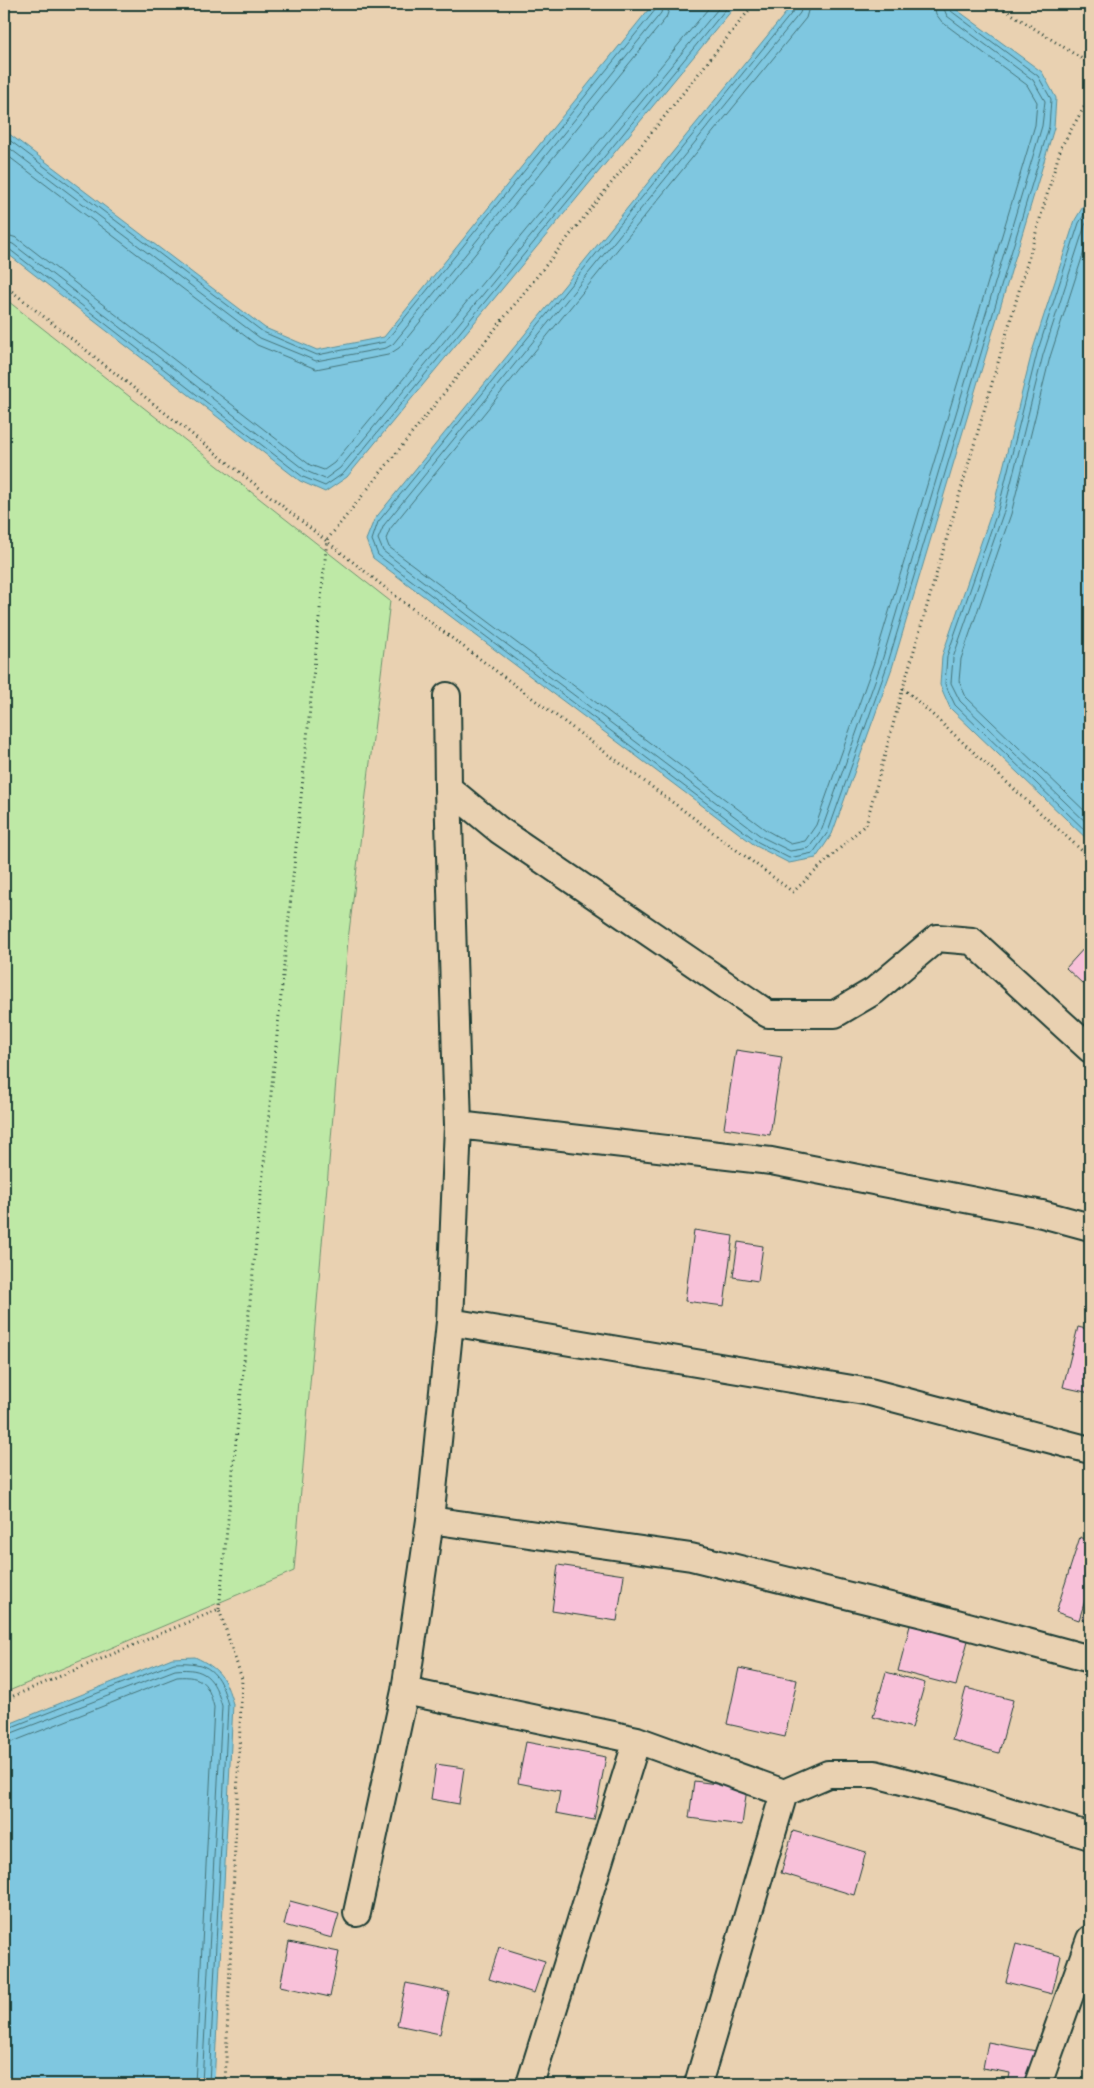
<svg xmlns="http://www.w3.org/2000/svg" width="1094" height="2088" font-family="'Shantell Sans',sans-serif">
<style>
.green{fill:#bee9a6;stroke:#6e936d}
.water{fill:#7fc7e0;stroke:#59909b}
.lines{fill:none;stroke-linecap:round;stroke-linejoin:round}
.shore{stroke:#457479;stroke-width:1}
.building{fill:#f8c1d9;stroke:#1f3d34}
.street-casing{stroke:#1f3d34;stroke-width:30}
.path{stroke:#1f3d34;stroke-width:3;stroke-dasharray:1 4;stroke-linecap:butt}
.street{stroke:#e9d1b1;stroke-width:26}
</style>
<rect width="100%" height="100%" fill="#e9d1b1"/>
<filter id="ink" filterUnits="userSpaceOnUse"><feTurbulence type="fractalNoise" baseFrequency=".02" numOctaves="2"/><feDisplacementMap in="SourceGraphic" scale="10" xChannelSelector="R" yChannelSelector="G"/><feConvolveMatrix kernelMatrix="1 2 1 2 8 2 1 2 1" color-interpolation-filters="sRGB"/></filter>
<g filter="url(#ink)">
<path class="green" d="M 4,298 L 390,601 L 348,940 L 294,1571 L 4,1693 Z"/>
<path class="water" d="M 653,4 L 737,4 L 347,477 L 325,492 L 300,481 L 4,251 L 4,130 L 265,328 L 317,350 L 384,337 Z
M 793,4 L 953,4 L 953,7 L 1042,72 L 1056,98 L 1054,128 L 892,668 L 832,834 L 816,858 L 789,863 L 756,846 L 373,558 L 366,540 L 374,520 Z
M 1090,195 L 1090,842 L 950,708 L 940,685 L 942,656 L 993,508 L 1032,352 L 1075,220 Z
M 195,1657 C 220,1669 225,1677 233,1704 L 214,2084 L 4,2084 L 4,1726 L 172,1658 Z"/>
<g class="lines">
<path class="shore" d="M 797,4 L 795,9 L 378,522 L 372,540 L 378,555 L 758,842 L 789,858 L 813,853 L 828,832 L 887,666 L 1049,127 L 1051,99 L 1038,76 L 951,11 L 948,4
M 803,4 L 800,13 L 384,525 L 378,539 L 383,551 L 762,837 L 790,851 L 809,848 L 822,829 L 881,664 L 1042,126 L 1045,101 L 1033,80 L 947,16 L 942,4
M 810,4 L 806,18 L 390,529 L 386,539 L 389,547 L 766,830 L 791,844 L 805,841 L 816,825 L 874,662 L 1035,125 L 1037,102 L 1027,85 L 942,22 L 936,14 L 934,4
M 4,136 L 263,332 L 317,355 L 385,342 L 656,9 L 657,4
M 4,144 L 260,338 L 316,361 L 386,348 L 393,344 L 661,13 L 663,4
M 4,153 L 257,345 L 316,369 L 388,355 L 399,348 L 666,18 L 671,4
M 1090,205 L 1079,223 L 1037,353 L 998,510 L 947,656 L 945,684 L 955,705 L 1090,835
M 1090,217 L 1085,225 L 1043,355 L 1004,511 L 953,658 L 951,683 L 960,701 L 1090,826
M 1090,233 L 1050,357 L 1011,514 L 961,659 L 959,681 L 966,697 L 1090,816
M 4,234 L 17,238 L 310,465 L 324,470 L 334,463 L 712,4
M 4,241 L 13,244 L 306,471 L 325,479 L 340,468 L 722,4
M 4,248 L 9,249 L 303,477 L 325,486 L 344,473 L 730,4
M 4,1730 L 174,1663 C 209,1661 219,1671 228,1705 L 209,2084
M 4,1736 L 175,1670 C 205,1667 214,1677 222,1706 L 202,2084
M 4,1744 L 12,1742 L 177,1677 C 202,1675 208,1683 214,1707 L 195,2084"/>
</g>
<path class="building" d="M 1086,946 L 1090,949 L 1090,976 L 1083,984 L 1066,968 Z
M 736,1050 L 782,1057 L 770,1135 L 724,1128 Z
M 694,1230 L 733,1236 L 724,1306 L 685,1301 Z
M 738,1242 L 763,1246 L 758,1281 L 733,1277 Z
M 1078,1327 L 1090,1330 L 1090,1393 L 1063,1387 Z
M 1080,1537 L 1090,1541 L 1090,1584 L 1079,1620 L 1056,1612 Z
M 558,1565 L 624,1575 L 617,1621 L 552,1611 Z
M 1090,1598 L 1090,1622 L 1082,1619 Z
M 912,1618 L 970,1633 L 956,1686 L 898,1671 Z
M 739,1668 L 797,1680 L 785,1737 L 727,1724 Z
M 886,1672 L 925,1683 L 912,1728 L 873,1717 Z
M 966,1688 L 1013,1700 L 999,1753 L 952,1740 Z
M 526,1742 L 606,1757 L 594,1820 L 556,1813 L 560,1791 L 518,1783 Z
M 436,1764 L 464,1768 L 459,1804 L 431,1799 Z
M 694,1781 L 747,1788 L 742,1825 L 689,1818 Z
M 793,1831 L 866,1852 L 854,1895 L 781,1873 Z
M 290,1901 L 339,1914 L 332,1938 L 284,1925 Z
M 289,1942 L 339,1952 L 330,1997 L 280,1986 Z
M 1016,1944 L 1061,1956 L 1052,1994 L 1006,1982 Z
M 499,1947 L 545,1961 L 534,1993 L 489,1979 Z
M 406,1983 L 449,1992 L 440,2034 L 397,2025 Z
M 988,2042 L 1036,2051 L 1029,2084 L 1008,2084 L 1010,2073 L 983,2068 Z"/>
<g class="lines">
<g class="street-casing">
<path id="street" d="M 448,788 L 499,830 L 768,1014 L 835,1014 L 874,991 L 937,938 L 972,941 L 1090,1049
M 458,1125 L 771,1161 L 1042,1214 L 1090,1227
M 450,1322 L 870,1392 L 1090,1450
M 430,1520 L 691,1557 L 927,1615 L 1090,1659
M 405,1691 L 637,1740 L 784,1793 L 828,1774 L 875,1774 L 963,1797 L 1090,1836
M 357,1913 L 405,1691 L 430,1520 L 450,1322 L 458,1125 L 448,788 L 447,696
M 530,2084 L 637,1740
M 698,2084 L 784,1793
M 1038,2084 L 1090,1939"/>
</g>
<path class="path" d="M 996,4 L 1090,64
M 4,285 L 402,601 L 793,892 L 866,824 L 903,688 L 1061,147 L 1090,97
M 903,688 L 1090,858
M 219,1609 L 327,540 L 754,4
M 4,1700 L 219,1609 L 242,1679 L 225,2084"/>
<use href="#street" class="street"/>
</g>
</g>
<rect width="1094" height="2088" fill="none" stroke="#e9d1b1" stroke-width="20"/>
<rect x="10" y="10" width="1074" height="2068" fill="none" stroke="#1f3d34" stroke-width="2" filter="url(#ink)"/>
</svg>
